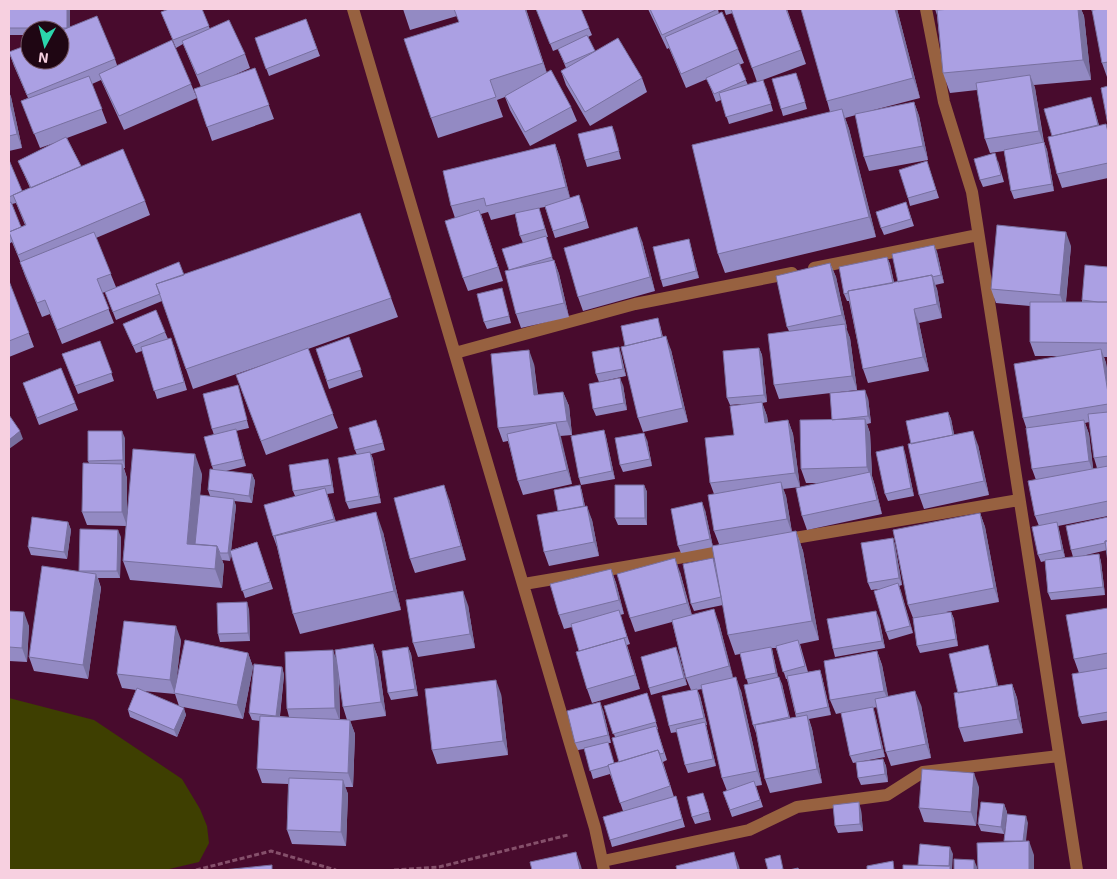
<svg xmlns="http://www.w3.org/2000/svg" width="1117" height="879" font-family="'Exo 2',sans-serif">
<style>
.green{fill:#3e3f01}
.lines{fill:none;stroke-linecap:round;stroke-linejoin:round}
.path{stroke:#85506b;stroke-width:3;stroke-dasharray:5 2.5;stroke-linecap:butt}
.minor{stroke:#976140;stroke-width:12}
.wall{fill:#938ac3;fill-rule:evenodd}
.shaded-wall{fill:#78709f}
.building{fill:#aba0e3;stroke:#78709f}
</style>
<rect width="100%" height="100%" fill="#480b2d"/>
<path class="green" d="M 9,698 L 94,720 L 182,779 L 200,809 L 207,826 L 209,843 L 199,862 L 165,870 L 9,870 Z"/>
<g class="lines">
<path class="path" d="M 196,870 L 271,851 L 336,870
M 394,870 L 439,867 L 568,835"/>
<path class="minor" d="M 353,9 L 595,828 L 604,870
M 926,9 L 944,102 L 972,192 L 1077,870
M 814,268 L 978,235
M 455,353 L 635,304 L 792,273
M 783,540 L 1019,500
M 524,584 L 731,549
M 603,861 L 749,830 L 797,807 L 887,795 L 923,772 L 1059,756"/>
</g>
<path class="wall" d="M 9,9 L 70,9 L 70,27 L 115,59 L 117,65 L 191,84 L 197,98 L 124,130 L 101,80 L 92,84 L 107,123 L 67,138 L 81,166 L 145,201 L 150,215 L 96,238 L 116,287 L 184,275 L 360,213 L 398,317 L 308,349 L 338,428 L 266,455 L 241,389 L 271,362 L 193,389 L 162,301 L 116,320 L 105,292 L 102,293 L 114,323 L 62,344 L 50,314 L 42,317 L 25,276 L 20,262 L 20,261 L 12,242 L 9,244 L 9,160 L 22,191 L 30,188 L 18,161 L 57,142 L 40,148 L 21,101 L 28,98 L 14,66 L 9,52 L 60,60 L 60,30 L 30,30 L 30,35 L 9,35 ZM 16,203 L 25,225 L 21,227 L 12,204 Z
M 202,9 L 210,29 L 245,54 L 250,68 L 232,76 L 255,68 L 274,119 L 212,141 L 194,89 L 201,87 L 183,44 L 176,48 L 161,12 Z
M 403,9 L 526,9 L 547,73 L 571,107 L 577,121 L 530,146 L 510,110 L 505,97 L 497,100 L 503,117 L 438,138 L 431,118 L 459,22 L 457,16 L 410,30 Z
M 536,9 L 581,9 L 592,35 L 588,37 L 595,51 L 642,78 L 647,92 L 590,126 L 566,85 L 561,71 L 566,68 L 558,49 L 553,51 Z
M 648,9 L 718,9 L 719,14 L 738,49 L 744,63 L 739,65 L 748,85 L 766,87 L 773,111 L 729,124 L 721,100 L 716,102 L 707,79 L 686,88 L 669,48 L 667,49 Z
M 724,9 L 787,9 L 806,64 L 757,82 L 733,13 L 726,15 Z
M 897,9 L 920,98 L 866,112 L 914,102 L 919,116 L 928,160 L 869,171 L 864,157 L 856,115 L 845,118 L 849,129 L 876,237 L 725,273 L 718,254 L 830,112 L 827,101 Z
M 935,9 L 1081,9 L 1084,16 L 1091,80 L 1034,85 L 1035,88 L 1044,142 L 1047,150 L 1054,191 L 1014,199 L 1011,191 L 1004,151 L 990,153 L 985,139 L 977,90 L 950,93 L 943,73 L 937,15 Z
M 1091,9 L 1108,9 L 1108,77 L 1107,77 L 1102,63 L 1093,14 Z
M 306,19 L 320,56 L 269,76 L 255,38 Z
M 799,80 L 807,109 L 783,116 L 781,109 Z
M 9,92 L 11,97 L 22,148 L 9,151 Z
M 1093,104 L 1099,126 L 1108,130 L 1108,178 L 1062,188 L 1057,174 L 1052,136 Z
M 612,126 L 621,159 L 587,167 L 585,160 Z
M 555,144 L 560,158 L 570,198 L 582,203 L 589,228 L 555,238 L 545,207 L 539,208 L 548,237 L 546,237 L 553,260 L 554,260 L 559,274 L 569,317 L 521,328 L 516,314 L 509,270 L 523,243 L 520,236 L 515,214 L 491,220 L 488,212 L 481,214 L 503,281 L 468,291 L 463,278 L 455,218 L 451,206 Z
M 927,161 L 939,198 L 910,206 L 908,198 Z
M 998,161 L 1004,182 L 983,187 L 980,180 Z
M 906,202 L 914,226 L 884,235 L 881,228 Z
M 689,239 L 691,247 L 699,278 L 663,287 L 661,280 Z
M 642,241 L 655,291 L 583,311 L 578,297 Z
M 934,245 L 937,252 L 944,283 L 935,285 L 937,289 L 942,318 L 919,323 L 929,371 L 868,383 L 863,369 L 849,301 L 847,301 L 844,294 L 887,257 L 890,264 L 894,282 L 898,282 Z
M 1071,246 L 1066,302 L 1082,302 L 1082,300 L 1108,267 L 1108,357 L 1104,357 L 1106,363 L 1108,376 L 1108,516 L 1058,526 L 1065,557 L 1058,559 L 1073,557 L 1071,550 L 1108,517 L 1107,550 L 1078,557 L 1099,554 L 1101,562 L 1105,595 L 1051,600 L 1048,593 L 1045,561 L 1041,562 L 1038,555 L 1039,526 L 1035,516 L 1036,480 L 1032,469 L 1026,427 L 1023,418 L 1057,356 L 1035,356 L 1030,342 L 1030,306 L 996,303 L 991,289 ZM 1089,422 L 1094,458 L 1097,468 L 1093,469 L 1089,434 L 1085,423 Z
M 830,263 L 836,277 L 847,328 L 846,329 L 850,338 L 857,390 L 779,399 L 774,385 L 789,331 L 787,327 Z
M 9,281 L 34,347 L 9,357 Z
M 502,288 L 511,323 L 487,329 L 484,322 Z
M 123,324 L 165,332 L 168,339 L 174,346 L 187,390 L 157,399 L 142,351 L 136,353 Z
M 660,325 L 663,337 L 671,350 L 688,422 L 643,432 L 638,418 L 625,346 Z
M 349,337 L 363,377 L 329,389 L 316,349 Z
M 100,341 L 114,381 L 78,394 L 62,354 Z
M 759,348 L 762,355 L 767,402 L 762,403 L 767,416 L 768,423 L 788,420 L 793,434 L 800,487 L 783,489 L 786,496 L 792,532 L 796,531 L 803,551 L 819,640 L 800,644 L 808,672 L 820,670 L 822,677 L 831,715 L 809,719 L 812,729 L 822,783 L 770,793 L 765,779 L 756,733 L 753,725 L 748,684 L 740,654 L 735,655 L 728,635 L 723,605 L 694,611 L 691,604 L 713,558 L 716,565 L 719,544 L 714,531 L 714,494 L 710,483 L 734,435 L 741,404 L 730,405 L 727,398 ZM 772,648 L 776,648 L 786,679 L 787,679 L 796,717 L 790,718 L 782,684 L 778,677 L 773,654 Z
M 621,354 L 626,376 L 599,382 L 596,374 Z
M 534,364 L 538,395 L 563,392 L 569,406 L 572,435 L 560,436 L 572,484 L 523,495 L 518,481 L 508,441 L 503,442 L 498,428 Z
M 61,368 L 78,410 L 39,425 L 23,383 Z
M 623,385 L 627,410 L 596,416 L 593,409 Z
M 240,393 L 249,428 L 236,431 L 246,466 L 226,471 L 252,474 L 255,481 L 252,503 L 234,501 L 236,506 L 231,550 L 257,542 L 273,589 L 245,598 L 231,554 L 230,561 L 222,560 L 224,565 L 222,588 L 130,580 L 123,561 L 126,526 L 87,525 L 82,512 L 89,463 L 88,461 L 125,438 L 125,468 L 124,468 L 127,478 L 127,515 L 202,474 L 199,506 L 210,496 L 208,490 L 213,469 L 212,466 L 214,435 L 212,429 Z
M 868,398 L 871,423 L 867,424 L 870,433 L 872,476 L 875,486 L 882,514 L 807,530 L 802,516 L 818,483 L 806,483 L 801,469 L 832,419 Z
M 948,412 L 951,419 L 954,435 L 978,445 L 989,495 L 924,509 L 919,495 L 911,444 Z
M 379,427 L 385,450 L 371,454 L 373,459 L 381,503 L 349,509 L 346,502 L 357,455 L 355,450 Z
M 604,430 L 606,437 L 615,479 L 581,485 L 579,478 Z
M 647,440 L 652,466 L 623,472 L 620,465 Z
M 905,453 L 914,496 L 888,501 L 885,494 Z
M 330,466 L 334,493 L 327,494 L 336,522 L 383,532 L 401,610 L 300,634 L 293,614 L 277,547 L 273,536 L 295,496 L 293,491 Z
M 580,485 L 582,492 L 585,506 L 592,520 L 599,556 L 549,566 L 544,552 L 558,511 Z
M 644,485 L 647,492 L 647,525 L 618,525 L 615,518 Z
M 449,499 L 466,560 L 415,573 L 410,559 Z
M 705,510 L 713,547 L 681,553 L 678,546 Z
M 980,513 L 985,527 L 999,602 L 946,612 L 951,612 L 954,619 L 958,646 L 920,653 L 917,646 L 913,618 L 908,605 Z
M 68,522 L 71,530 L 67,559 L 31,555 L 28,547 Z
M 121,537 L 120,578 L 98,578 L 101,588 L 88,679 L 34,671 L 29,657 L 80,572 L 79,571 Z
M 893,538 L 895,545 L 902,585 L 899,586 L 913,633 L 889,640 L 886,632 L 880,589 L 871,590 L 868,583 Z
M 611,569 L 616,583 L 624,614 L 620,615 L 630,644 L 627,645 L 640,689 L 592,703 L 587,689 L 579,651 L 572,627 L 564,629 L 559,615 Z
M 680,572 L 692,615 L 719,623 L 733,678 L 741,691 L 762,785 L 756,786 L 763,807 L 732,817 L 723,792 L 727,791 L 722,778 L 702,689 L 697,690 L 700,696 L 707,725 L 706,725 L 716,766 L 688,773 L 685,765 L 677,732 L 671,733 L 669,726 L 691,690 L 686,678 L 672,622 L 635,632 L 630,618 Z
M 468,605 L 475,648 L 418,657 L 413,643 Z
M 1108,608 L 1108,720 L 1082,724 L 1079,717 L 1079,673 L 1074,659 Z
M 249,609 L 250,641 L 220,642 L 218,634 Z
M 9,611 L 29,626 L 27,662 L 9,661 Z
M 879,618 L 885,648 L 835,657 L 833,649 Z
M 181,640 L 176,683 L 248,653 L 253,667 L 243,719 L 183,707 L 186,715 L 177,737 L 130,717 L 128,710 L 136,690 L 122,688 L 117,674 ZM 143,691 L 175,694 L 179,706 Z
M 373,644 L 378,658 L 386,716 L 350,721 L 355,734 L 353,787 L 345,787 L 348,794 L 346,846 L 292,844 L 287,830 L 288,784 L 262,783 L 257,769 L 260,721 L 252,720 L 249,713 L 282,667 L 284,675 L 280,716 L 289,717 L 287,709 L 336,657 ZM 339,679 L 343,707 L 347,720 L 340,719 Z
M 408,647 L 411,654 L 418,696 L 391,700 L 388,693 Z
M 877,651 L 882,665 L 888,697 L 921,705 L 931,758 L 891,766 L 886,752 L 877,707 L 873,708 L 875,714 L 885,757 L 853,763 L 850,756 L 845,712 L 836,714 L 830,700 Z
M 990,653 L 998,686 L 1012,684 L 1017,698 L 1023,733 L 964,742 L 959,728 L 958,693 Z
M 679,655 L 687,685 L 651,695 L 649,688 Z
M 647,693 L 658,729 L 657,729 L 667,760 L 663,762 L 674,797 L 676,796 L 678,803 L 685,827 L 612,847 L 610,840 L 623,811 L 610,774 L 593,779 L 584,749 L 578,750 L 575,743 L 603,710 L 611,743 L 608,743 L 614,763 L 619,762 L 615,737 L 604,706 Z
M 501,694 L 508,755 L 437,764 L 432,750 Z
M 883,759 L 886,766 L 888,782 L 861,785 L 858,778 Z
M 979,787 L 976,826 L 924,822 L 919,808 Z
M 706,801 L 711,820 L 695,824 L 692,817 Z
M 1004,804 L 1007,812 L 1004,834 L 981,831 L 978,824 Z
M 861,810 L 863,831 L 838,833 L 835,826 Z"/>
<path class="shaded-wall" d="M 67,9 L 70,9 L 70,35 L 67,28 Z
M 525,9 L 526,9 L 550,83 L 543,63 Z
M 895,9 L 897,9 L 920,98 L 913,78 Z
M 1078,9 L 1081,9 L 1084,16 L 1091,80 L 1083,60 Z
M 1030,75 L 1035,88 L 1044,145 L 1039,131 Z
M 9,92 L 11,97 L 22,148 L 17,134 L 9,98 Z
M 1091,97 L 1101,132 L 1098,125 Z
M 914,102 L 919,116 L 928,160 L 923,146 Z
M 842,109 L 849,129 L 876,237 L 869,217 Z
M 612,126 L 615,133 L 621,159 L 619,151 Z
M 1044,142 L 1047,150 L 1054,191 L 1052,184 Z
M 555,144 L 560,158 L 571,201 L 566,187 Z
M 479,210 L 484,224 L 503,281 L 498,267 Z
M 637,227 L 642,241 L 655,291 L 650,277 Z
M 1066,232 L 1071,246 L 1065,309 L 1060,295 Z
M 689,239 L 691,247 L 699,278 L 696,271 Z
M 934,245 L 937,252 L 944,283 L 941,275 Z
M 887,257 L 890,264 L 896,292 L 893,284 Z
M 554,260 L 559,274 L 569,317 L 564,303 Z
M 830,263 L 836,277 L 847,328 L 842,315 Z
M 932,275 L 937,289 L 942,318 L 937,304 Z
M 914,309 L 919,323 L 929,371 L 923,357 Z
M 845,324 L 850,338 L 857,390 L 852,376 Z
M 666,336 L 671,350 L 688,422 L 683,408 Z
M 619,347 L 621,354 L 626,376 L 623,369 Z
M 759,348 L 762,355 L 767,402 L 764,395 Z
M 1101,349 L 1106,363 L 1108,376 L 1108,393 Z
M 529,350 L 534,364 L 539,409 L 534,395 Z
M 620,378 L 623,385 L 627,410 L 624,403 Z
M 865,390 L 868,398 L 871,423 L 868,416 Z
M 563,392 L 569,406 L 572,435 L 567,421 Z
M 762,402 L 767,416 L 770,437 L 765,423 Z
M 948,412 L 951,419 L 956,443 L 953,436 Z
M 865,419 L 870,433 L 872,476 L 875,486 L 882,514 L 867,467 Z
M 788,420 L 793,434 L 800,487 L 795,473 Z
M 1084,420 L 1089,434 L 1094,475 L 1089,461 Z
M 556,423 L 561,437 L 572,484 L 567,470 Z
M 236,429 L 238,437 L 246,466 L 243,459 Z
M 604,430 L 606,437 L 615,479 L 612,471 Z
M 20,431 L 23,439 L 9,449 L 9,440 Z
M 122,431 L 125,438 L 125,468 L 123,460 Z
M 973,431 L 978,445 L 989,495 L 984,481 Z
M 644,433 L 647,440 L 652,466 L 650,459 Z
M 903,446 L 905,453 L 914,496 L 911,488 Z
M 370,452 L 373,459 L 381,503 L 379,496 Z
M 195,454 L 202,474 L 195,550 L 187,544 Z
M 328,459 L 330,466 L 334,493 L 332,485 Z
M 122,464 L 127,478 L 127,526 L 122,512 Z
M 252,474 L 255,481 L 252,503 L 249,496 Z
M 781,482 L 786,496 L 792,533 L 787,519 Z
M 444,485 L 449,499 L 466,560 L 461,546 Z
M 580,485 L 582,492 L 587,516 L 584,509 Z
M 644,485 L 647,492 L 647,525 L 645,518 Z
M 325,488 L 330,502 L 339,533 L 334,519 Z
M 234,499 L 236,506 L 230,561 L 228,553 Z
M 702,502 L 705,510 L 713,547 L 710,539 Z
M 587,506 L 592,520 L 599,556 L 594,542 Z
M 376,512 L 383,532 L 401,610 L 394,591 Z
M 980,513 L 985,527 L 999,602 L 994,588 Z
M 68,522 L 71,530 L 67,559 L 64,552 Z
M 1057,522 L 1059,529 L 1065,557 L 1062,550 Z
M 118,530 L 121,537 L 120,578 L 117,571 Z
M 796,531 L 803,551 L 819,640 L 812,621 Z
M 893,538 L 895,545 L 902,585 L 899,578 Z
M 217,546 L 224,565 L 222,588 L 215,569 Z
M 1099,554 L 1101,562 L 1105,595 L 1103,587 Z
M 675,558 L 680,572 L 692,617 L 687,603 Z
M 611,569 L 616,583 L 624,614 L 619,600 Z
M 96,574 L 101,588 L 88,679 L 83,665 Z
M 898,583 L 901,591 L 913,633 L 910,626 Z
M 463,591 L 468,605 L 475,648 L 470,634 Z
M 247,602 L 249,609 L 250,641 L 248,633 Z
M 714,609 L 719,623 L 734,680 L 729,666 Z
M 876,611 L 879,618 L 885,648 L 882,641 Z
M 24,612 L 29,626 L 27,662 L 22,648 Z
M 951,612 L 954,619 L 958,646 L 956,639 Z
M 176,626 L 181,640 L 175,694 L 170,680 Z
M 624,638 L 629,652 L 640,689 L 635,675 Z
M 373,644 L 378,658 L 386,716 L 381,702 Z
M 988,645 L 1000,693 L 997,686 Z
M 408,647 L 411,654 L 418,696 L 415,689 Z
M 676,647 L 679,655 L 687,685 L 684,678 Z
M 771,647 L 773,654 L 779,680 L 776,673 Z
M 333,650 L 338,664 L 340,722 L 335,708 Z
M 877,651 L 882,665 L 890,705 L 884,691 Z
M 248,653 L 253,667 L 243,719 L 237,705 Z
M 282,667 L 284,675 L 279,723 L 276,716 Z
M 820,670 L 822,677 L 831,715 L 828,707 Z
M 736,677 L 741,691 L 762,785 L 757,771 Z
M 779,677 L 782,684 L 791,725 Z
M 496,680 L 501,694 L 508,755 L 503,741 Z
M 1012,684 L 1017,698 L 1023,733 L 1018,719 Z
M 697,689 L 700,696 L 707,725 L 704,718 Z
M 915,691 L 921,705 L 931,758 L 926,744 Z
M 600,702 L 603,710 L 611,743 L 608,735 Z
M 873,707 L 875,714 L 885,757 L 882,749 Z
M 184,708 L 186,715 L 177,737 L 174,730 Z
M 807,715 L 812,729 L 822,783 L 817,769 Z
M 350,720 L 355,734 L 353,787 L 348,773 Z
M 705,722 L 707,729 L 716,766 L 713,759 Z
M 883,759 L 886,766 L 888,782 L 885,774 Z
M 974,773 L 979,787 L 976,826 L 971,812 Z
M 343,780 L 348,794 L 346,846 L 341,832 Z
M 859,802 L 861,810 L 863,831 L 860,824 Z
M 1004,804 L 1007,812 L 1004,834 L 1001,827 Z
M 1026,816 L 1028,823 L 1025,850 L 1022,843 Z
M 1029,841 L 1034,855 L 1034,870 L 1029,870 Z
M 950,847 L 953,854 L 952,870 L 949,870 L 949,868 Z
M 576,852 L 581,866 L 582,870 L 580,870 Z
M 734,852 L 739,866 L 740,870 L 738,870 Z
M 974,860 L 977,867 L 977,870 L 974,870 Z"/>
<path class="building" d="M 9,9 L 67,9 L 67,28 L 9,28 Z
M 169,9 L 202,9 L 209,26 L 173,40 L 161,12 Z
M 454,9 L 525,9 L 543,63 L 490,80 L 496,97 L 431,118 L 404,39 L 459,22 Z
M 536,9 L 581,9 L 589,28 L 550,44 Z
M 650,9 L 718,9 L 662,35 Z
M 731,9 L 786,9 L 801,50 L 752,68 Z
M 801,9 L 895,9 L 913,78 L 827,101 Z
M 952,9 L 1078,9 L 1083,60 L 943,73 L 937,10 Z
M 1100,9 L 1108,9 L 1108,62 L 1102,63 L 1092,10 Z
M 722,12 L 738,49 L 681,74 L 665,37 Z
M 97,16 L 115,59 L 27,95 L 9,52 L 30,44 L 30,60 L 60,60 L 60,31 Z
M 306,19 L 317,49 L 266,69 L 255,38 Z
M 229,20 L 245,54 L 197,75 L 182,41 Z
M 587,35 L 595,51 L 565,64 L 558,49 Z
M 618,38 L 642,78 L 585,112 L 561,71 Z
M 172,40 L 191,84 L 119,116 L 99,74 Z
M 739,63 L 746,80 L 714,94 L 706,78 Z
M 255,68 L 269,105 L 207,127 L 194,89 Z
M 551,70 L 571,107 L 525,132 L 505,96 Z
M 796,73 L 805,102 L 781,109 L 772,79 Z
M 1030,75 L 1039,131 L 985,139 L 976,83 Z
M 89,76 L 102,109 L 34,134 L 21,101 Z
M 763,80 L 771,104 L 726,117 L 719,93 Z
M 1108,86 L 1108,125 L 1101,88 Z
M 1091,97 L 1098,125 L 1052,136 L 1044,109 Z
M 9,98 L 17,134 L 9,136 Z
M 914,102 L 923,146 L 864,157 L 855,114 Z
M 842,109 L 869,217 L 718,254 L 692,145 Z
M 1106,124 L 1108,132 L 1108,163 L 1057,174 L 1048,137 Z
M 612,126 L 619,151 L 585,160 L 578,134 Z
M 66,137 L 81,166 L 31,188 L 18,161 Z
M 1044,142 L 1052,184 L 1011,191 L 1004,150 Z
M 555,144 L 566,187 L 486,206 L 484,198 L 451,206 L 443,171 Z
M 123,149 L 145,201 L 18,255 L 9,232 L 26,225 L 13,195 Z
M 995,153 L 1001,175 L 980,180 L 974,159 Z
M 9,160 L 22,191 L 9,197 Z
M 927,161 L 936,190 L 908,198 L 899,170 Z
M 579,195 L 586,221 L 553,231 L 545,206 Z
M 11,202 L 21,227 L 9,232 L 9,203 Z
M 906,202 L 911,219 L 881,228 L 876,212 Z
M 539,208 L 545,229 L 520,236 L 515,213 Z
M 479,210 L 498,267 L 463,278 L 445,221 Z
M 360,213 L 391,298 L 186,369 L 156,284 Z
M 997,225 L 1066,232 L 1060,295 L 991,289 Z
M 637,227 L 650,277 L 578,297 L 564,248 Z
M 94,232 L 111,274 L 97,279 L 109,309 L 57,330 L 45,300 L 37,303 L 20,262 Z
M 546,236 L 552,257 L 509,270 L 502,249 Z
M 689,239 L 696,271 L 661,280 L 653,247 Z
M 934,245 L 941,275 L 932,277 L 932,275 L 898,282 L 892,254 Z
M 887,257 L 893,283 L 848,291 L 848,293 L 844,294 L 839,267 Z
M 554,260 L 564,303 L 516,314 L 505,271 Z
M 179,262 L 184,275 L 156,284 L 160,294 L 113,312 L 105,292 Z
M 830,263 L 842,315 L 787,327 L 776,276 Z
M 1085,265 L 1108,267 L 1108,302 L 1098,302 L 1082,300 Z
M 932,275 L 937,304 L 914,309 L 923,357 L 863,369 L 848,291 Z
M 9,281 L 29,333 L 9,341 Z
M 502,288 L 509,316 L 484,322 L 477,294 Z
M 1030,302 L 1108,302 L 1108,343 L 1030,342 Z
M 156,310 L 165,332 L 133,346 L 123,324 Z
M 658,318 L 662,337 L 625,346 L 621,326 Z
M 845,324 L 852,376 L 774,385 L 768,334 Z
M 666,336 L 683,408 L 638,418 L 621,347 Z
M 349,337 L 361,370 L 327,381 L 316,349 Z
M 171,338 L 184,382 L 154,391 L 141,347 Z
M 100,341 L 112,373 L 75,386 L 62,354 Z
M 619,347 L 623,369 L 596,374 L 592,352 Z
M 308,348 L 333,414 L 261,441 L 236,375 Z
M 759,348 L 764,395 L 727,398 L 723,351 Z
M 1101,349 L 1108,393 L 1108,404 L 1023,418 L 1014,364 Z
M 529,350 L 534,395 L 563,392 L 567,421 L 498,428 L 491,354 Z
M 61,368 L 75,403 L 37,418 L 23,383 Z
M 620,378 L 624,403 L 593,409 L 589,384 Z
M 238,385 L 247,420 L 212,429 L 203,394 Z
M 865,390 L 868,416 L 832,420 L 830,393 Z
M 762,402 L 765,423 L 788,420 L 795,473 L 710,483 L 705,438 L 734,435 L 730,406 Z
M 948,412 L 953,435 L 911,444 L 906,421 Z
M 1108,412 L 1108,456 L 1094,458 L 1088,414 Z
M 9,415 L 20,431 L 9,440 Z
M 865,419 L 867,467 L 801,469 L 800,420 Z
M 376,420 L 383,443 L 355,450 L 349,428 Z
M 1084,420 L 1089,461 L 1032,469 L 1026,428 Z
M 556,423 L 567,470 L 518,481 L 507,434 Z
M 236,429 L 243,459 L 212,466 L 204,437 Z
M 604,430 L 612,471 L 579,478 L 571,436 Z
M 88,431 L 122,431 L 123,460 L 88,461 Z
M 973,431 L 984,481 L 919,495 L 908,444 Z
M 644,433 L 650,459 L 620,465 L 615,438 Z
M 903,446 L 911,488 L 885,494 L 876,452 Z
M 133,449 L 195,454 L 187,544 L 217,546 L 215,569 L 123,561 Z
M 370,452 L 379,496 L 346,502 L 338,458 Z
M 328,459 L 332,485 L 293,491 L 289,465 Z
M 83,463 L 122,464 L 122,512 L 82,512 Z
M 1108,466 L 1108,501 L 1035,516 L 1028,481 Z
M 210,469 L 252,474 L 249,496 L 208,490 Z
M 870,472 L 877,500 L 802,516 L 796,488 Z
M 781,482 L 787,519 L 714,531 L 708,495 Z
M 444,485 L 461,546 L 410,559 L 394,498 Z
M 580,485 L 584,506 L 558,511 L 554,490 Z
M 615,485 L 644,485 L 645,518 L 615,518 Z
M 325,488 L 334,519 L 273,536 L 264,505 Z
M 200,495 L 234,499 L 228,553 L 220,553 L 217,546 L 195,544 Z
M 702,502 L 710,539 L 678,546 L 671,509 Z
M 587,506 L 594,542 L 544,552 L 537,515 Z
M 376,512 L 394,591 L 293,614 L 275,536 Z
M 980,513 L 994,588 L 908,605 L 893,530 Z
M 32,517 L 68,522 L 64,552 L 28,547 Z
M 1108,517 L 1108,541 L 1105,541 L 1105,543 L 1071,550 L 1066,526 Z
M 1057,522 L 1062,550 L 1038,555 L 1032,527 Z
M 80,529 L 118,530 L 117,571 L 79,571 Z
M 796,531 L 812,621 L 728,635 L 712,546 Z
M 893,538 L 899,578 L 868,583 L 861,543 Z
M 1105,541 L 1108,541 L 1108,562 Z
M 257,542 L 270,582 L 242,591 L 230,551 Z
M 1099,554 L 1103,587 L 1048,593 L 1045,560 Z
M 675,558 L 687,603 L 630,618 L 617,574 Z
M 713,558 L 721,597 L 691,604 L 683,564 Z
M 42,566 L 96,574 L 83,665 L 29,657 Z
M 611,569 L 619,600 L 559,615 L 550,584 Z
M 898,583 L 910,626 L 886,632 L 874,591 Z
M 463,591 L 470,634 L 413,643 L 406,600 Z
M 247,602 L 248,633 L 218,634 L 217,603 Z
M 1108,608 L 1108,653 L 1074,659 L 1066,615 Z
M 714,609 L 729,666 L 686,678 L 672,620 Z
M 619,610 L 627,637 L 579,651 L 571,624 Z
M 9,611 L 24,612 L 22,648 L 9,647 Z
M 876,611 L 882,641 L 833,649 L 827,619 Z
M 951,612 L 956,639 L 917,646 L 913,618 Z
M 124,621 L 176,626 L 170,680 L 117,674 Z
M 624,638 L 635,675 L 587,689 L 576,652 Z
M 185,640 L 248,653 L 237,705 L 174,693 Z
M 798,640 L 805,666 L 783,672 L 776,646 Z
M 373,644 L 381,702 L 343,707 L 335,650 Z
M 988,645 L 997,686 L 958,693 L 949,654 Z
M 408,647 L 415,689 L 388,693 L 382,651 Z
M 676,647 L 684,678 L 649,688 L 641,657 Z
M 771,647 L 776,673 L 746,679 L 740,653 Z
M 333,650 L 335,708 L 287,709 L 285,652 Z
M 877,651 L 884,691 L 830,700 L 824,661 Z
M 254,664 L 282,667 L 276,716 L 249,713 Z
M 1108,668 L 1108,712 L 1079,717 L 1072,674 Z
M 820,670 L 828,707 L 796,714 L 787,676 Z
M 736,677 L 757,771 L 722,778 L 701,685 Z
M 779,677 L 789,717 L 753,725 L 744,685 Z
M 496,680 L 503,741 L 432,750 L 425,689 Z
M 1012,684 L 1018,719 L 959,728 L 954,693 Z
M 137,688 L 184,708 L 174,730 L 128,710 Z
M 697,689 L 704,718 L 669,726 L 662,696 Z
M 915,691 L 926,744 L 886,752 L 875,699 Z
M 647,693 L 656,722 L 613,734 L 604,706 Z
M 600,702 L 608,735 L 575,743 L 567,711 Z
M 873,707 L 882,749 L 850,756 L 841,713 Z
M 807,715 L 817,769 L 765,779 L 755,725 Z
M 260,716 L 350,720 L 348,773 L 257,769 Z
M 705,722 L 713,759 L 685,765 L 676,729 Z
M 656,726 L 664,753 L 660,754 L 658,750 L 619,762 L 612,738 Z
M 608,742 L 614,763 L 608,765 L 608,766 L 590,771 L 584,748 Z
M 658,750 L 670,786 L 620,803 L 608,765 Z
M 883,759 L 885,774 L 858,778 L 856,762 Z
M 922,769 L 974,773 L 971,812 L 919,808 Z
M 289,778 L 343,780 L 341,832 L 287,830 Z
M 754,781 L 760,800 L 730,810 L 723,792 Z
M 703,793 L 709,812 L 692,817 L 687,797 Z
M 676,796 L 682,819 L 610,840 L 603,817 Z
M 859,802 L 860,824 L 835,826 L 833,805 Z
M 981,802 L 1004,804 L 1001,827 L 978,824 Z
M 1007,814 L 1026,816 L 1023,841 L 1004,841 Z
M 1029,841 L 1029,870 L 978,870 L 977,843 Z
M 920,844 L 950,847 L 949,866 L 918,865 Z
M 576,852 L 580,870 L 532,870 L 530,862 Z
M 734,852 L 738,870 L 677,870 L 676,866 Z
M 780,855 L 783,869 L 778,870 L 768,870 L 765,859 Z
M 954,859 L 974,860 L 974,870 L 954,870 Z
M 893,861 L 894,870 L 867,870 L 867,866 Z
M 272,865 L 272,870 L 223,870 Z
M 903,865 L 950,866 L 950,870 L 903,870 Z
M 798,868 L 799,870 L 789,870 Z"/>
<rect width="1117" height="879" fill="none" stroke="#f7d0e0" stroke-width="20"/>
<g transform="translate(45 45) rotate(187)"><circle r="24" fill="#1f0613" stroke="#755765"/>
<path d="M0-4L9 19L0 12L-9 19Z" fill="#2bd5ac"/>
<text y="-8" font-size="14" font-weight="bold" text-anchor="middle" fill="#f7d0e0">N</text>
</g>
</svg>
